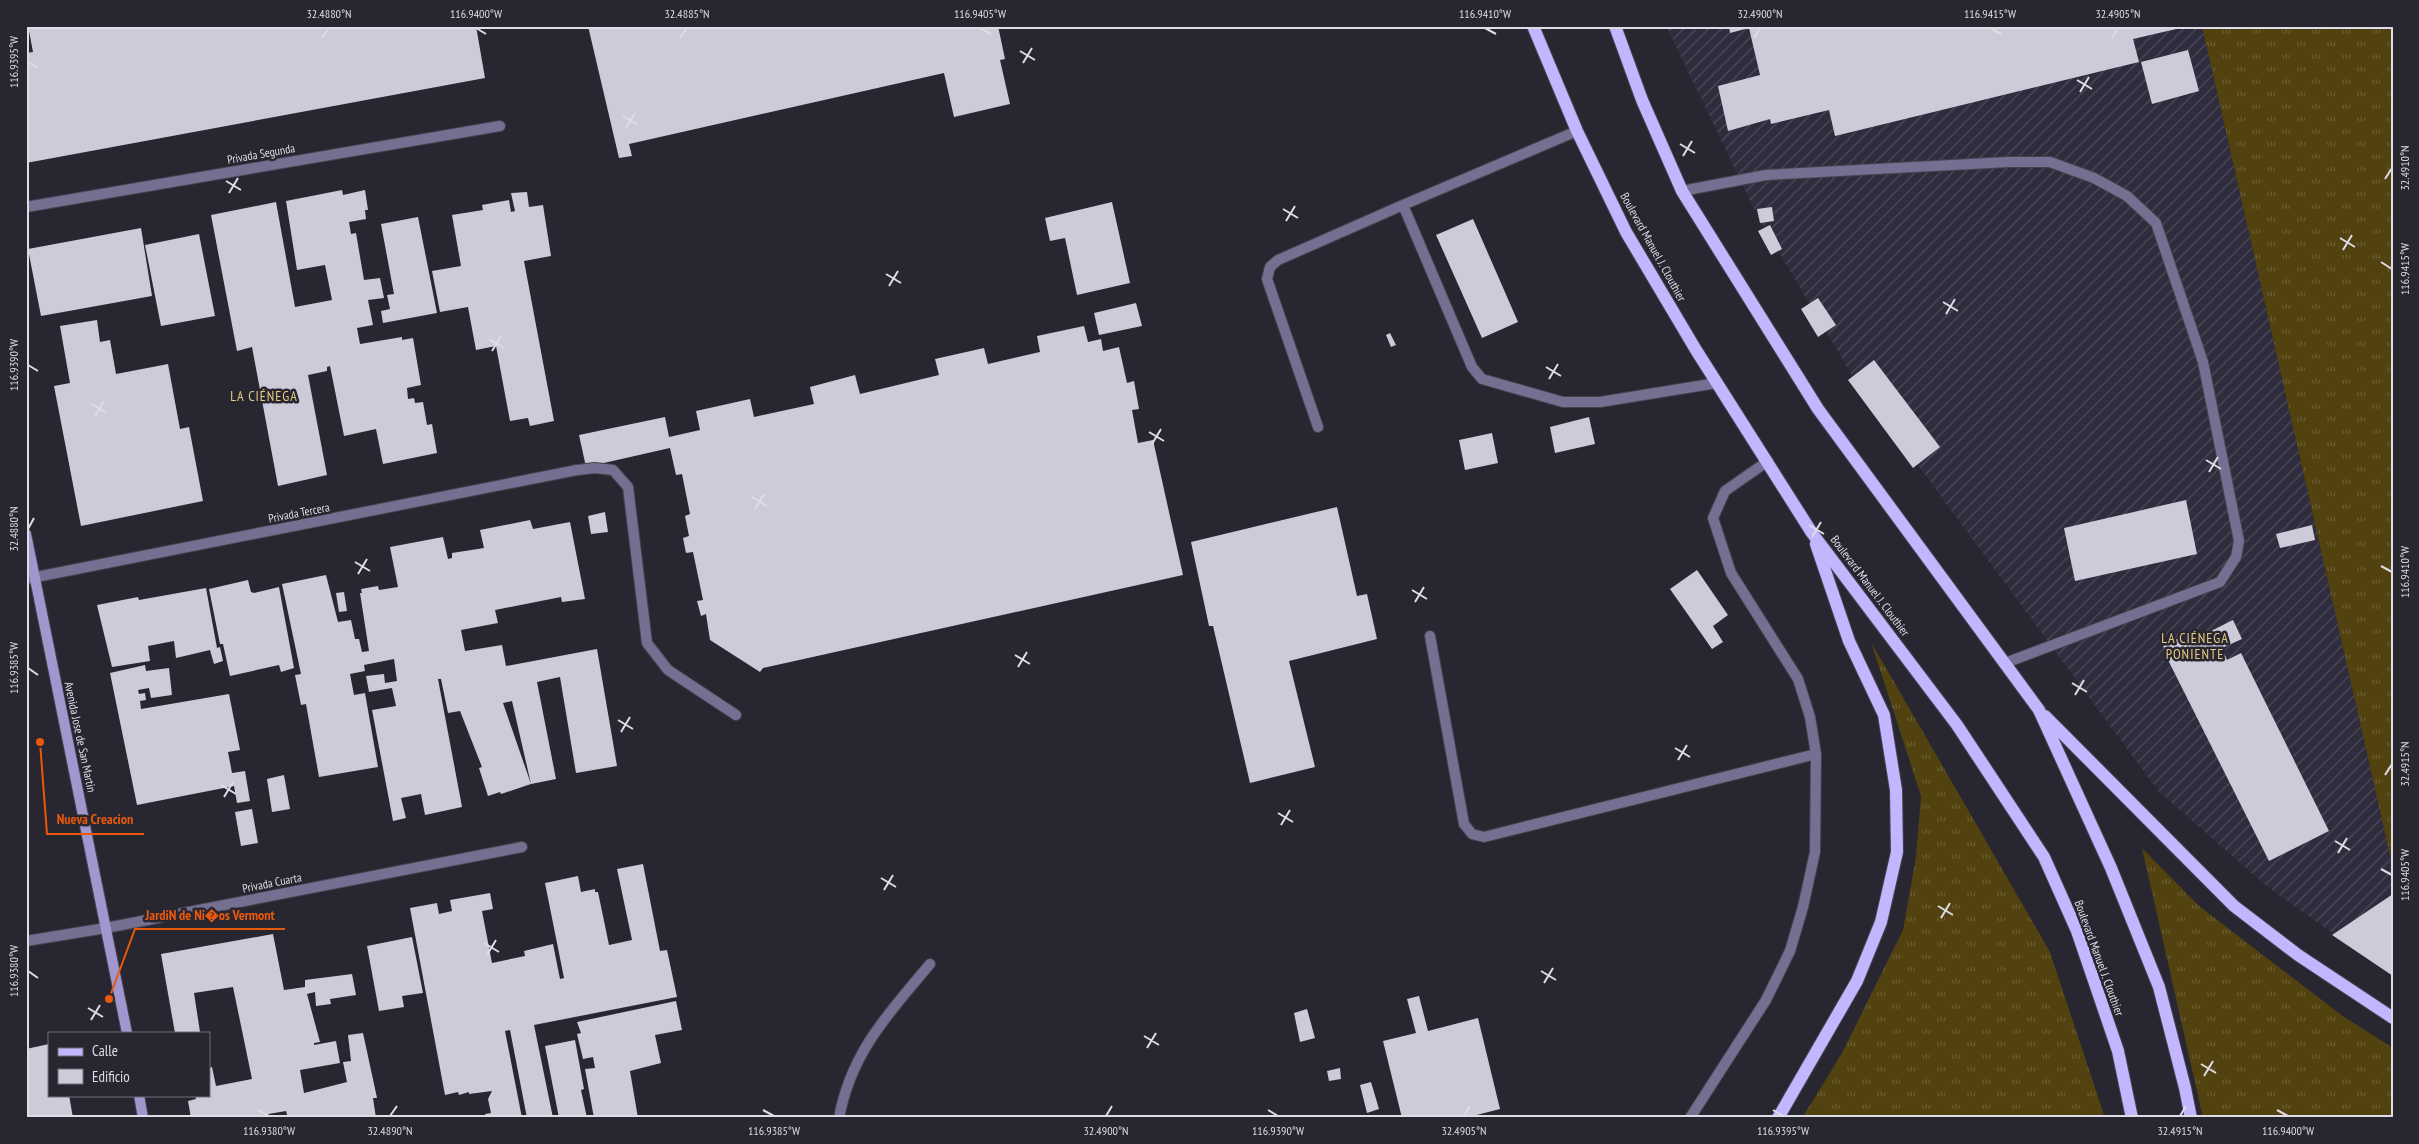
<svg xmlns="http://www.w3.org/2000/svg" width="2419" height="1144" font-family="'PT Sans Narrow',sans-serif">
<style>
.industrial{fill:url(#industrial-furrows)}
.grass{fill:url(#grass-tufts)}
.building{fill:#cdcbda}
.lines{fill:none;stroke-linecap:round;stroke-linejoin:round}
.service-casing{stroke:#45434e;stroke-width:12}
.minor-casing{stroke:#45434e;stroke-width:12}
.secondary-casing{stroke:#45434e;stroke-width:12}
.primary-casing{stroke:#45434e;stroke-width:14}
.service{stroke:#756f92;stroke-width:10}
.minor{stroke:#756f92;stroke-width:10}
.secondary{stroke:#a197cf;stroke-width:10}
.primary{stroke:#c3b5fe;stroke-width:12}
.ticks{fill:none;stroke:#dedde5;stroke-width:2}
.labels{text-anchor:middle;stroke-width:5;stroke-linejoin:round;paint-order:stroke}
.street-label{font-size:12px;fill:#dedde5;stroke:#282631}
.neighbourhood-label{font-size:14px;letter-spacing:1px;fill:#e5cb7f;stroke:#282631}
.leader{fill:none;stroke:#e8590c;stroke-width:2}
.callout-dot{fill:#e8590c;stroke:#282631;stroke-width:2}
.callout-label{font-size:14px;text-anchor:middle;font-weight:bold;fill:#e8590c;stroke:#282631;stroke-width:5;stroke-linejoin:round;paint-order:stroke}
.neatline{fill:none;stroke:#dedde5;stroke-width:2}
.ticks-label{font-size:12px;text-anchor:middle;fill:#dedde5}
</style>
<defs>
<pattern id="industrial-furrows" width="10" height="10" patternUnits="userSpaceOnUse" patternTransform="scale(1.25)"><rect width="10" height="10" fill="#2f2c3d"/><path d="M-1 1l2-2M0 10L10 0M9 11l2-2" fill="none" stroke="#4d4a59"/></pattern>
<pattern id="grass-tufts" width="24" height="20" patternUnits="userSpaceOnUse" patternTransform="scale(1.25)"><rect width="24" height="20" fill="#52420f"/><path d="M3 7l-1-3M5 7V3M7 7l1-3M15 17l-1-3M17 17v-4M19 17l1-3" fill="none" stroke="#6a5d32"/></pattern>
</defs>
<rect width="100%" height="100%" fill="#282631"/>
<path class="industrial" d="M 1666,26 L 2202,26 L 2393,868 L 2393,976 L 2269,888 L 2159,792 L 1855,380 L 1758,217 Z"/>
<path class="grass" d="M 2202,26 L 2393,26 L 2393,868 Z
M 1871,642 L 2050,952 L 2105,1118 L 1802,1118 L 1841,1055 L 1903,930 L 1916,857 L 1921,796 Z
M 2142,848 L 2199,906 L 2344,1017 L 2393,1048 L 2393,1118 L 2203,1118 Z"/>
<path class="building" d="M 28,26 L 476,26 L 485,78 L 26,163 L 26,53 L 33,52 Z
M 588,26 L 998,26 L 1005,59 L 1000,60 L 1010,104 L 954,117 L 944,73 L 629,144 L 632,156 L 619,158 Z
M 1729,26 L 2185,26 L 2185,27 L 2133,39 L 2139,62 L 1835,136 L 1829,110 L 1771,124 L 1770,119 L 1728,131 L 1718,86 L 1760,75 L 1749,28 L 1730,33 Z
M 2188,50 L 2199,91 L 2152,104 L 2141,62 Z
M 342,190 L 343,195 L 365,190 L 368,210 L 365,210 L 366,219 L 349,222 L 351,234 L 356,233 L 364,280 L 380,278 L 384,298 L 368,300 L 373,325 L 357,328 L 360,344 L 402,337 L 402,340 L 413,338 L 421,385 L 407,388 L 408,399 L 414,398 L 415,403 L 423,402 L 427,425 L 432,424 L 437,453 L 383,464 L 376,429 L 344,436 L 330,366 L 327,367 L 327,371 L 308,375 L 327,475 L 278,486 L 252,347 L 237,351 L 211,215 L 276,202 L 295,307 L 332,300 L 325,265 L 297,270 L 286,201 Z
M 527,192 L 529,207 L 543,205 L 551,256 L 524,261 L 554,421 L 530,426 L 528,418 L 510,421 L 496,346 L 476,350 L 468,307 L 440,312 L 432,271 L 461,266 L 452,215 L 483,210 L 482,205 L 509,200 L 511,212 L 515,211 L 511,193 Z
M 1112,202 L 1130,283 L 1077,295 L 1065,238 L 1050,241 L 1045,218 Z
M 1772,207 L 1774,221 L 1760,223 L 1757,209 Z
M 418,217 L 437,313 L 383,323 L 381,311 L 390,309 L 387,295 L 394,294 L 381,224 Z
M 1473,219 L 1518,322 L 1482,338 L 1436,235 Z
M 1770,225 L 1782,249 L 1771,255 L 1758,231 Z
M 141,228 L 152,296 L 41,316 L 28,249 Z
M 199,234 L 215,316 L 161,326 L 145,245 Z
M 1818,298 L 1836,325 L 1818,337 L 1801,309 Z
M 1136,303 L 1142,326 L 1099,335 L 1094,313 Z
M 97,320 L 100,342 L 110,340 L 116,374 L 168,364 L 180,429 L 189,427 L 203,501 L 81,526 L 54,386 L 70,383 L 60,326 Z
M 1084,326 L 1088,342 L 1101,339 L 1103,351 L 1119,347 L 1127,383 L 1134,381 L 1139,409 L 1132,410 L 1138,443 L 1153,440 L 1183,575 L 763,668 L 760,672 L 710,640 L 706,614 L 701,616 L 697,601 L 703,600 L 693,552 L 686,553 L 683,538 L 689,536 L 685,516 L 690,514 L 682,474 L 676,475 L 670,448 L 586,467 L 579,435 L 665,417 L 669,437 L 700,430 L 696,411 L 750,399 L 754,417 L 814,404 L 810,387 L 855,375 L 860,394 L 939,375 L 935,359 L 984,348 L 988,364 L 1040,352 L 1037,336 Z
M 1390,333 L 1396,345 L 1391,347 L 1386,335 Z
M 1874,360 L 1940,447 L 1913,468 L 1848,380 Z
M 1589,417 L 1595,444 L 1555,453 L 1550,427 Z
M 1492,433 L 1498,463 L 1465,470 L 1459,440 Z
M 2186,500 L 2197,554 L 2075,581 L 2064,528 Z
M 1337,507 L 1357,596 L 1367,594 L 1377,639 L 1289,661 L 1315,767 L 1250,783 L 1213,626 L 1209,626 L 1191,542 Z
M 605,512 L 608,532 L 591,534 L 588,516 Z
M 530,520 L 533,529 L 570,522 L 585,599 L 562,602 L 561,597 L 495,610 L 498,623 L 461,630 L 465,651 L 502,645 L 506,666 L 597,649 L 617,766 L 576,773 L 560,677 L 537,682 L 556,779 L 531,784 L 512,701 L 503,703 L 531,784 L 501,794 L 500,792 L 488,796 L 479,768 L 482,767 L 460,711 L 448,713 L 441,679 L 438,679 L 462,807 L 425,815 L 421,794 L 401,798 L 406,818 L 393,821 L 372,710 L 396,706 L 392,688 L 369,692 L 366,676 L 384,674 L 385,683 L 397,681 L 394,659 L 364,665 L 365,671 L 350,674 L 354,695 L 365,693 L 378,767 L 319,777 L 306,704 L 301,705 L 295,675 L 301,674 L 282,584 L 326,575 L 338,622 L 351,620 L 355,639 L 359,639 L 362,652 L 369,651 L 360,593 L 362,593 L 361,589 L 378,586 L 379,590 L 398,587 L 390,547 L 443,537 L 448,559 L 452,558 L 452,553 L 484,548 L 480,530 Z
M 2312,525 L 2315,540 L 2280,548 L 2276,534 Z
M 1697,570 L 1728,615 L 1713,626 L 1723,642 L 1712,649 L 1670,589 Z
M 248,580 L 251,592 L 254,593 L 279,587 L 294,668 L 281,672 L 279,665 L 230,676 L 223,644 L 220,644 L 209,589 Z
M 206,588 L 217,648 L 220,647 L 223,661 L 214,664 L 210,650 L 176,658 L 174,641 L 148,646 L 150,661 L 112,667 L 97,605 L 138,597 L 139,600 Z
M 344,592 L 347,611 L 339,612 L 336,593 Z
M 2233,620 L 2242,639 L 2222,648 L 2227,660 L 2241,653 L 2329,831 L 2269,861 L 2165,654 L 2167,653 L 2163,646 L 2181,637 L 2185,644 Z
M 145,665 L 146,671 L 169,668 L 172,695 L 151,698 L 149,688 L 138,690 L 139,694 L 145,693 L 146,700 L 140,701 L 141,709 L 229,694 L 240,750 L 228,752 L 232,773 L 245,771 L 250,801 L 237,803 L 234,786 L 137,805 L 110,673 Z
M 284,775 L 290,809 L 272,812 L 267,779 Z
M 252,809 L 258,843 L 241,846 L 235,812 Z
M 643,864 L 660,951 L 667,950 L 677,997 L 534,1025 L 553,1118 L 527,1118 L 510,1030 L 505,1031 L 522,1118 L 486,1118 L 485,1114 L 491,1113 L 488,1099 L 492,1091 L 469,1094 L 469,1092 L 459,1095 L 458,1092 L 445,1095 L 410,908 L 437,903 L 439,914 L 452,911 L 450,900 L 490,893 L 493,909 L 482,911 L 492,963 L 525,956 L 524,951 L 553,944 L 560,979 L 564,978 L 545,883 L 578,876 L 581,892 L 595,889 L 595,892 L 598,892 L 609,945 L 632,940 L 617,869 Z
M 2393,894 L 2393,976 L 2332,935 Z
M 273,934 L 284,990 L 305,987 L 305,980 L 352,974 L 356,995 L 330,999 L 331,1004 L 316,1006 L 315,992 L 307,994 L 320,1042 L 314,1043 L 314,1045 L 336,1041 L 340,1063 L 300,1070 L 304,1093 L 347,1082 L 343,1062 L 351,1061 L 348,1035 L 363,1033 L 377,1098 L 373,1098 L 376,1118 L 288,1118 L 286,1111 L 245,1118 L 241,1118 L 240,1115 L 236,1118 L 191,1118 L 188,1101 L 196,1099 L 195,1095 L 209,1095 L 209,1068 L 212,1067 L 216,1086 L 252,1079 L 233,987 L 194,993 L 200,1032 L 175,1033 L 161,954 Z
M 412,937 L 423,993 L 402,996 L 404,1007 L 379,1011 L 367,946 Z
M 1419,996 L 1428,1031 L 1478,1018 L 1500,1109 L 1465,1118 L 1402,1118 L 1383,1041 L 1416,1033 L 1407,999 Z
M 676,1001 L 682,1030 L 655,1035 L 661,1063 L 630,1071 L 638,1118 L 594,1118 L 585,1069 L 595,1068 L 593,1057 L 583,1059 L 577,1034 L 581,1033 L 577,1022 Z
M 1307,1009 L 1315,1038 L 1300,1042 L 1294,1013 Z
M 575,1040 L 584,1089 L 581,1090 L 587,1118 L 559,1118 L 545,1046 Z
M 49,1044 L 49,1095 L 69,1095 L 73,1118 L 26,1118 L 26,1049 Z
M 1340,1068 L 1341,1079 L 1329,1081 L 1327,1071 Z
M 1371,1082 L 1379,1109 L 1367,1113 L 1360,1085 Z"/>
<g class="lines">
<g class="service-casing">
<path id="service" d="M 1577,131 L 1403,205 L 1472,367 L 1482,379 L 1563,402 L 1600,402 L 1717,383
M 1682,191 L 1766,175 L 2008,162 L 2050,162 L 2094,178 L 2127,196 L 2156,223 L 2203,362 L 2239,541 L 2236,557 L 2220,582 L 2005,663
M 1318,427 L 1267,279 L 1270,267 L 1278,260 L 1403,205
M 577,470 L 595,468 L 613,470 L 628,487 L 647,643 L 668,670 L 736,715
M 1430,636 L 1464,824 L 1472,834 L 1484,837 L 1816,754
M 839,1118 C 851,1052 889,1013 930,964
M 1690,1118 L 1766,1000 L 1790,951 L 1803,907 L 1815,852 L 1816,754 L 1810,717 L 1798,679 L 1731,573 L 1713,518 L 1725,491 L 1768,461"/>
</g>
<g class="minor-casing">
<path id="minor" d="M 26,207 L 500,126
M 26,579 L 577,470
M 26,941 L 106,928 L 522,847"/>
</g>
<g class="secondary-casing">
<path id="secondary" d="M 26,534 L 127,1033
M 139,1095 L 143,1118"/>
</g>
<g class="primary-casing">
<path id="primary" d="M 1533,26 L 1577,131 L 1626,232 L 1696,350 L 1812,533 L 1957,725 L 2044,857 L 2077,931 L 2118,1051 L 2132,1118
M 1615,26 L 1642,100 L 1682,191 L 1818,409 L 2039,710 L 2111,868 L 2159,987 L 2185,1088 L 2191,1118
M 2045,716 L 2234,906 L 2298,955 L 2393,1018
M 1778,1118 L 1857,981 L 1881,922 L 1897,852 L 1896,790 L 1884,715 L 1849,641 L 1816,544"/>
</g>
<use href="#service" class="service"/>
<use href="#minor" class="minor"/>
<use href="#secondary" class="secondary"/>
<use href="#primary" class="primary"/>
</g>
<path class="ticks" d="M 476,28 L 486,34M 980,28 L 991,34M 1485,28 L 1496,34M 1990,28 L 2001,34M 322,38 L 329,28M 680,38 L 687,28M 1754,38 L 1760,28M 2112,38 L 2118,28M 1020,51 L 1035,60M 28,62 L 38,68M 1023,63 L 1032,48M 2077,80 L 2092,89M 2080,92 L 2089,77M 623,116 L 638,125M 626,128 L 635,113M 1680,144 L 1695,153M 1683,156 L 1692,141M 2385,179 L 2392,168M 226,181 L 241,190M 229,193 L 238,178M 1283,209 L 1298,218M 1286,221 L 1295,206M 2340,238 L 2355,247M 2343,250 L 2352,235M 2381,262 L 2392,269M 886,274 L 901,283M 889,286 L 898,271M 1943,302 L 1958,311M 1946,314 L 1955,299M 489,339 L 504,348M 492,351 L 501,336M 28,365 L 38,371M 1546,367 L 1561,376M 1549,379 L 1558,364M 92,404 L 107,413M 95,416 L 104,401M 1149,432 L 1164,441M 1152,444 L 1161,429M 2206,460 L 2221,469M 2209,472 L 2218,457M 752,497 L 767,506M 755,509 L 764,494M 1809,525 L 1824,534M 28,529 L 34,518M 1812,537 L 1821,522M 355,562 L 370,571M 2381,566 L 2392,572M 358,574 L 367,559M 1412,590 L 1427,599M 1415,602 L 1424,587M 1015,655 L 1030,664M 1018,667 L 1027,652M 28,668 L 38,675M 2072,683 L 2087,692M 2075,695 L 2084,680M 618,720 L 633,729M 621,732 L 630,717M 1675,748 L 1690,757M 1678,760 L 1687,745M 2385,775 L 2392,764M 221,785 L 236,794M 224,797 L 233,782M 1278,813 L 1293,822M 1281,825 L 1290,810M 2335,841 L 2350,850M 2338,853 L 2347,838M 2381,869 L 2392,875M 881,878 L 896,887M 884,890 L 893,875M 1938,906 L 1953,915M 1941,918 L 1950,903M 484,943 L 499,952M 487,955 L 496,940M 28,971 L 38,978M 1541,971 L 1556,980M 1544,983 L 1553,968M 88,1008 L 103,1017M 91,1020 L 100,1005M 1144,1036 L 1159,1045M 1147,1048 L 1156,1033M 2201,1064 L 2216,1073M 2204,1076 L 2213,1061M 258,1110 L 269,1116M 763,1110 L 774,1116M 1268,1110 L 1278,1116M 1773,1110 L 1783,1116M 2277,1110 L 2288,1116M 390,1116 L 397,1106M 1106,1116 L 1112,1106M 1464,1116 L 1470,1106M 2180,1116 L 2186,1106"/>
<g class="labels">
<g class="street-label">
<text transform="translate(261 154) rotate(-10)" y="4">Privada Segunda</text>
<text transform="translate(1653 247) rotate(61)" y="4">Boulevard Manuel J. Clouthier</text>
<text transform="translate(299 513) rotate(-11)" y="4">Privada Tercera</text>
<text transform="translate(1870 586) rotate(53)" y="4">Boulevard Manuel J. Clouthier</text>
<text transform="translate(80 737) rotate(78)" y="4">Avenida Jose de San Martin</text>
<text transform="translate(272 883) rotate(-11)" y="4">Privada Cuarta</text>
<text transform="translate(2099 958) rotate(70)" y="4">Boulevard Manuel J. Clouthier</text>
</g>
<g class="neighbourhood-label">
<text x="264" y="401">LA CIÉNEGA</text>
<text x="2195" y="643">LA CIÉNEGA<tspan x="2195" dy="16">PONIENTE</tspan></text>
</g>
</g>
<path class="leader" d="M40 742L47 834H144M109 999L135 929H285"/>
<g class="callout-dot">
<circle cx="40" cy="742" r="5"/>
<circle cx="109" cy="999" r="5"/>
</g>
<g class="callout-label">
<text x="95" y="824">Nueva Creacion</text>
<text x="210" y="920">JardiN de Ni�os Vermont</text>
</g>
<rect width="2419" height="1144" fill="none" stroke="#282631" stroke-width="55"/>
<rect x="48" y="1032" width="162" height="65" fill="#282631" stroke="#716f79"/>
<rect x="58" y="1048" width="25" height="8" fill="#c3b5fe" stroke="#716f79"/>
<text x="92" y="1056" font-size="15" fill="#dedde5">Calle</text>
<rect x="58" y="1069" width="25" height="15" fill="#cdcbda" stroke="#716f79"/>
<text x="92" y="1082" font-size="15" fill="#dedde5">Edificio</text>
<rect x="28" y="28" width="2364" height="1088" class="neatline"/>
<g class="ticks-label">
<text x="329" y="18">32.4880°N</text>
<text x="476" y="18">116.9400°W</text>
<text x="687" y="18">32.4885°N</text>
<text x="980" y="18">116.9405°W</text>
<text x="1485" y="18">116.9410°W</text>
<text x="1760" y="18">32.4900°N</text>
<text x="1990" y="18">116.9415°W</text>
<text x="2118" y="18">32.4905°N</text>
<text transform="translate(14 62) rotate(-90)" y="4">116.9395°W</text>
<text transform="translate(2405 168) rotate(-90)" y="4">32.4910°N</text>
<text transform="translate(2405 269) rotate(-90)" y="4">116.9415°W</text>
<text transform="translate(14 365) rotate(-90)" y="4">116.9390°W</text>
<text transform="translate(14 529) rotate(-90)" y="4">32.4880°N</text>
<text transform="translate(2405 572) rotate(-90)" y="4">116.9410°W</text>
<text transform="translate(14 668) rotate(-90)" y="4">116.9385°W</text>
<text transform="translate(2405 764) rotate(-90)" y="4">32.4915°N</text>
<text transform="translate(2405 875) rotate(-90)" y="4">116.9405°W</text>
<text transform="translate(14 971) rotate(-90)" y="4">116.9380°W</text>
<text x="269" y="1135">116.9380°W</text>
<text x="390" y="1135">32.4890°N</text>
<text x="774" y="1135">116.9385°W</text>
<text x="1106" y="1135">32.4900°N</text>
<text x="1278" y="1135">116.9390°W</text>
<text x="1464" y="1135">32.4905°N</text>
<text x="1783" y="1135">116.9395°W</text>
<text x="2180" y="1135">32.4915°N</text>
<text x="2288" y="1135">116.9400°W</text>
</g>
</svg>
